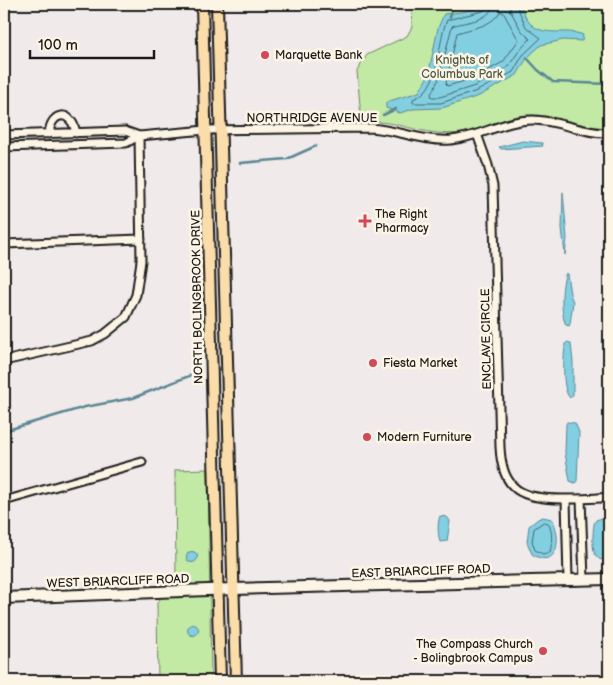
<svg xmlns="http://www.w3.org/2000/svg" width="613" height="685" font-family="'Balsamiq Sans',sans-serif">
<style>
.green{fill:#c2eaa5;stroke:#6f8360}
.water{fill:#83cfe2;stroke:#5a8793}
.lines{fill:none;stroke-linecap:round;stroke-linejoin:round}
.shore{stroke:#45646b;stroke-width:1}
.stream{stroke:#5a8793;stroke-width:2.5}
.street-casing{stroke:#1c1c1c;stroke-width:11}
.secondary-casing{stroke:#1c1c1c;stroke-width:14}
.primary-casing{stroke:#1c1c1c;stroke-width:14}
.street{stroke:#fcf5e5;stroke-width:7}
.secondary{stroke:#fcf5e5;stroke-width:10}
.primary{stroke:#faddab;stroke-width:10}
.poi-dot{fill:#d1495b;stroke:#fcf5e5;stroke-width:2}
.labels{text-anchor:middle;stroke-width:5;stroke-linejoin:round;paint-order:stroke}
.poi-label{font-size:12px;fill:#1c1c1c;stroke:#fcf5e5;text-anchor:start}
.park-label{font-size:12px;fill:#4e5a45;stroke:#fcf5e5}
.street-label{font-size:12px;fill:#1c1c1c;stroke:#fcf5e5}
</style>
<rect width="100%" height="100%" fill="#f0eaea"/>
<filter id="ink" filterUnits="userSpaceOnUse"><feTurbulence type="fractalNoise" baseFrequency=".02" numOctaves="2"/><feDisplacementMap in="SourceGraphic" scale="10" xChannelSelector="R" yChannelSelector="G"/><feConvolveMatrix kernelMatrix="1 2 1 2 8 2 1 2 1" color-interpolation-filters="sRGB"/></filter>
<g filter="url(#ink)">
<path class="green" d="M 411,4 L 609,4 L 609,128 C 580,127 555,114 527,115 C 507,116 491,126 472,131 C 445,138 420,130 394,124 C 384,122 373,122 364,119 L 361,117 L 357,71 L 367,55 L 407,36 L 412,27 Z
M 208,469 L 211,681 L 158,681 L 157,603 L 176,578 L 175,470 Z"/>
<path class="water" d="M 490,4 L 520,4 C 523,10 526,21 532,25 C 545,37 567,28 583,35 L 582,41 L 563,40 L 541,45 L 527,58 L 517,75 L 479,96 L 442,108 L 413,109 L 400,113 L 386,108 L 386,102 L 419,92 L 428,76 L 438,28 L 444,14 L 461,12 Z
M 523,141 L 542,143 L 543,146 L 501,149 L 499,147 Z
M 563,192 L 567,238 L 565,255 L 562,228 Z
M 566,273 L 567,274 L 570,294 L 573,302 L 570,324 L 569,326 L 566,325 C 560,314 561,284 566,273 Z
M 568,342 L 571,344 L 573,362 L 573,395 L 570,398 C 561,389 564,357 565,344 Z
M 567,422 L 575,423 L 579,432 L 577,481 L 575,483 L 570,481 L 565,453 L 566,424 Z
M 440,516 L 447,517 L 450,521 L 447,541 L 440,542 C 438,534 437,525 440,516 Z
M 543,517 L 552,519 C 562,536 559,571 532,554 L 527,542 L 529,526 L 538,519 Z
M 605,517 L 609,517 L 609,560 C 605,560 600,561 597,557 C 591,551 593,532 594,524 L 596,520 Z
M186.5 557a5.5 5.5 0 1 1 11 0a5.5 5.5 0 1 1-11 0Z
M187.5 630a5.5 5.5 0 1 1 11 0a5.5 5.5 0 1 1-11 0Z"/>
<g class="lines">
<path class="shore" d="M 486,4 L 486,8 L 483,11 L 447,20 C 436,44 442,89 413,99 L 413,103 L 441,103 L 477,91 L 513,72 L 523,55 L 541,38 L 526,27 L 516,4
M 493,4 C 491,22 465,21 452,26 L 439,79 L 431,94 L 432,97 L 440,97 L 475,86 L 508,67 L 519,51 L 530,39 L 521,30 L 510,10 L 510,4
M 500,12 L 503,12 L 518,39 L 518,41 L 503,62 L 472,79 L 447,86 L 446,83 L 457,33 C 472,28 491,27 500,12 Z
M 544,522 L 548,523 C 553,531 552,543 550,552 L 543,554 L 535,550 L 532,541 L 534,529 Z"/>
<path class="stream" d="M 450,17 L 453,4
M 527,58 L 538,70 L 553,82 L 609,84
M 383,115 L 396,109
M 240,163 L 287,159 L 316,146
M 4,431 L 85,407 L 133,398 L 189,376 L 200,375"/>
<g class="street-casing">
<path id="street" d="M 49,134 C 51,110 72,110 76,133
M 477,134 L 488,165 L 493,186 L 500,447 C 502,491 522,499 563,499 C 578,499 594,499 609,497
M 4,135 L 125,131 L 139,136 L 206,130 L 371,128 C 398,130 423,142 451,140 C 480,137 504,120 533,120 C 559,120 583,134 609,133
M 4,147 L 126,143 L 139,136
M 4,244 L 141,239
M 4,361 L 92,341 L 105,334 L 126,317 L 136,295 L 141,261 L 139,136
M 566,499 L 568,580
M 581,499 L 584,579
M 4,501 L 142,462"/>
</g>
<g class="secondary-casing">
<path id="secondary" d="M 4,598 L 233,589 L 609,579"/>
</g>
<g class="primary-casing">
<path id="primary" d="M 202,4 L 220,681
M 217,4 L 236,681"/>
</g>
<use href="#street" class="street"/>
<use href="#secondary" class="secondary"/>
<use href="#primary" class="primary"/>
</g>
</g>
<g class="poi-dot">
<circle cx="265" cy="55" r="5"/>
<path d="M362.5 213.5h5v5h5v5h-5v5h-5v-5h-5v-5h5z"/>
<circle cx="373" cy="363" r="5"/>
<circle cx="367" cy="437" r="5"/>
<circle cx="543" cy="651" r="5"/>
</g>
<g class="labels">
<g class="poi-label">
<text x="275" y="59">Marquette Bank</text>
<text x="375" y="218">The Right<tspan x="375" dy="14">Pharmacy</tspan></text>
<text x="383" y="367">Fiesta Market</text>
<text x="377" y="441">Modern Furniture</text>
<text x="533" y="648" text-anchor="end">The Compass Church<tspan x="533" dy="14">- Bolingbrook Campus</tspan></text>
</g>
<g class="park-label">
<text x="462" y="64">Knights of<tspan x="462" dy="14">Columbus Park</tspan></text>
</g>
<g class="street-label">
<text x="312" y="122">NORTHRIDGE AVENUE</text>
<text transform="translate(197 297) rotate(-91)" y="4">NORTH BOLINGBROOK DRIVE</text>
<text transform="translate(486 339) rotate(-91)" y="4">ENCLAVE CIRCLE</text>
<text transform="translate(421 571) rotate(-2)" y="4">EAST BRIARCLIFF ROAD</text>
<text transform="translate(118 581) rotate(-2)" y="4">WEST BRIARCLIFF ROAD</text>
</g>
</g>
<rect width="613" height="685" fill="none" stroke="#fcf5e5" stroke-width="20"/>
<rect x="10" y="10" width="593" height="665" fill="none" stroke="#1c1c1c" stroke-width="2" filter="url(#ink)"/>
<path d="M30 50v8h124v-8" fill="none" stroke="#1c1c1c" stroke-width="2.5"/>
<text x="38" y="50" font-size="15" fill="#1c1c1c" stroke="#fcf5e5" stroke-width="4" paint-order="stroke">100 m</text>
</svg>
